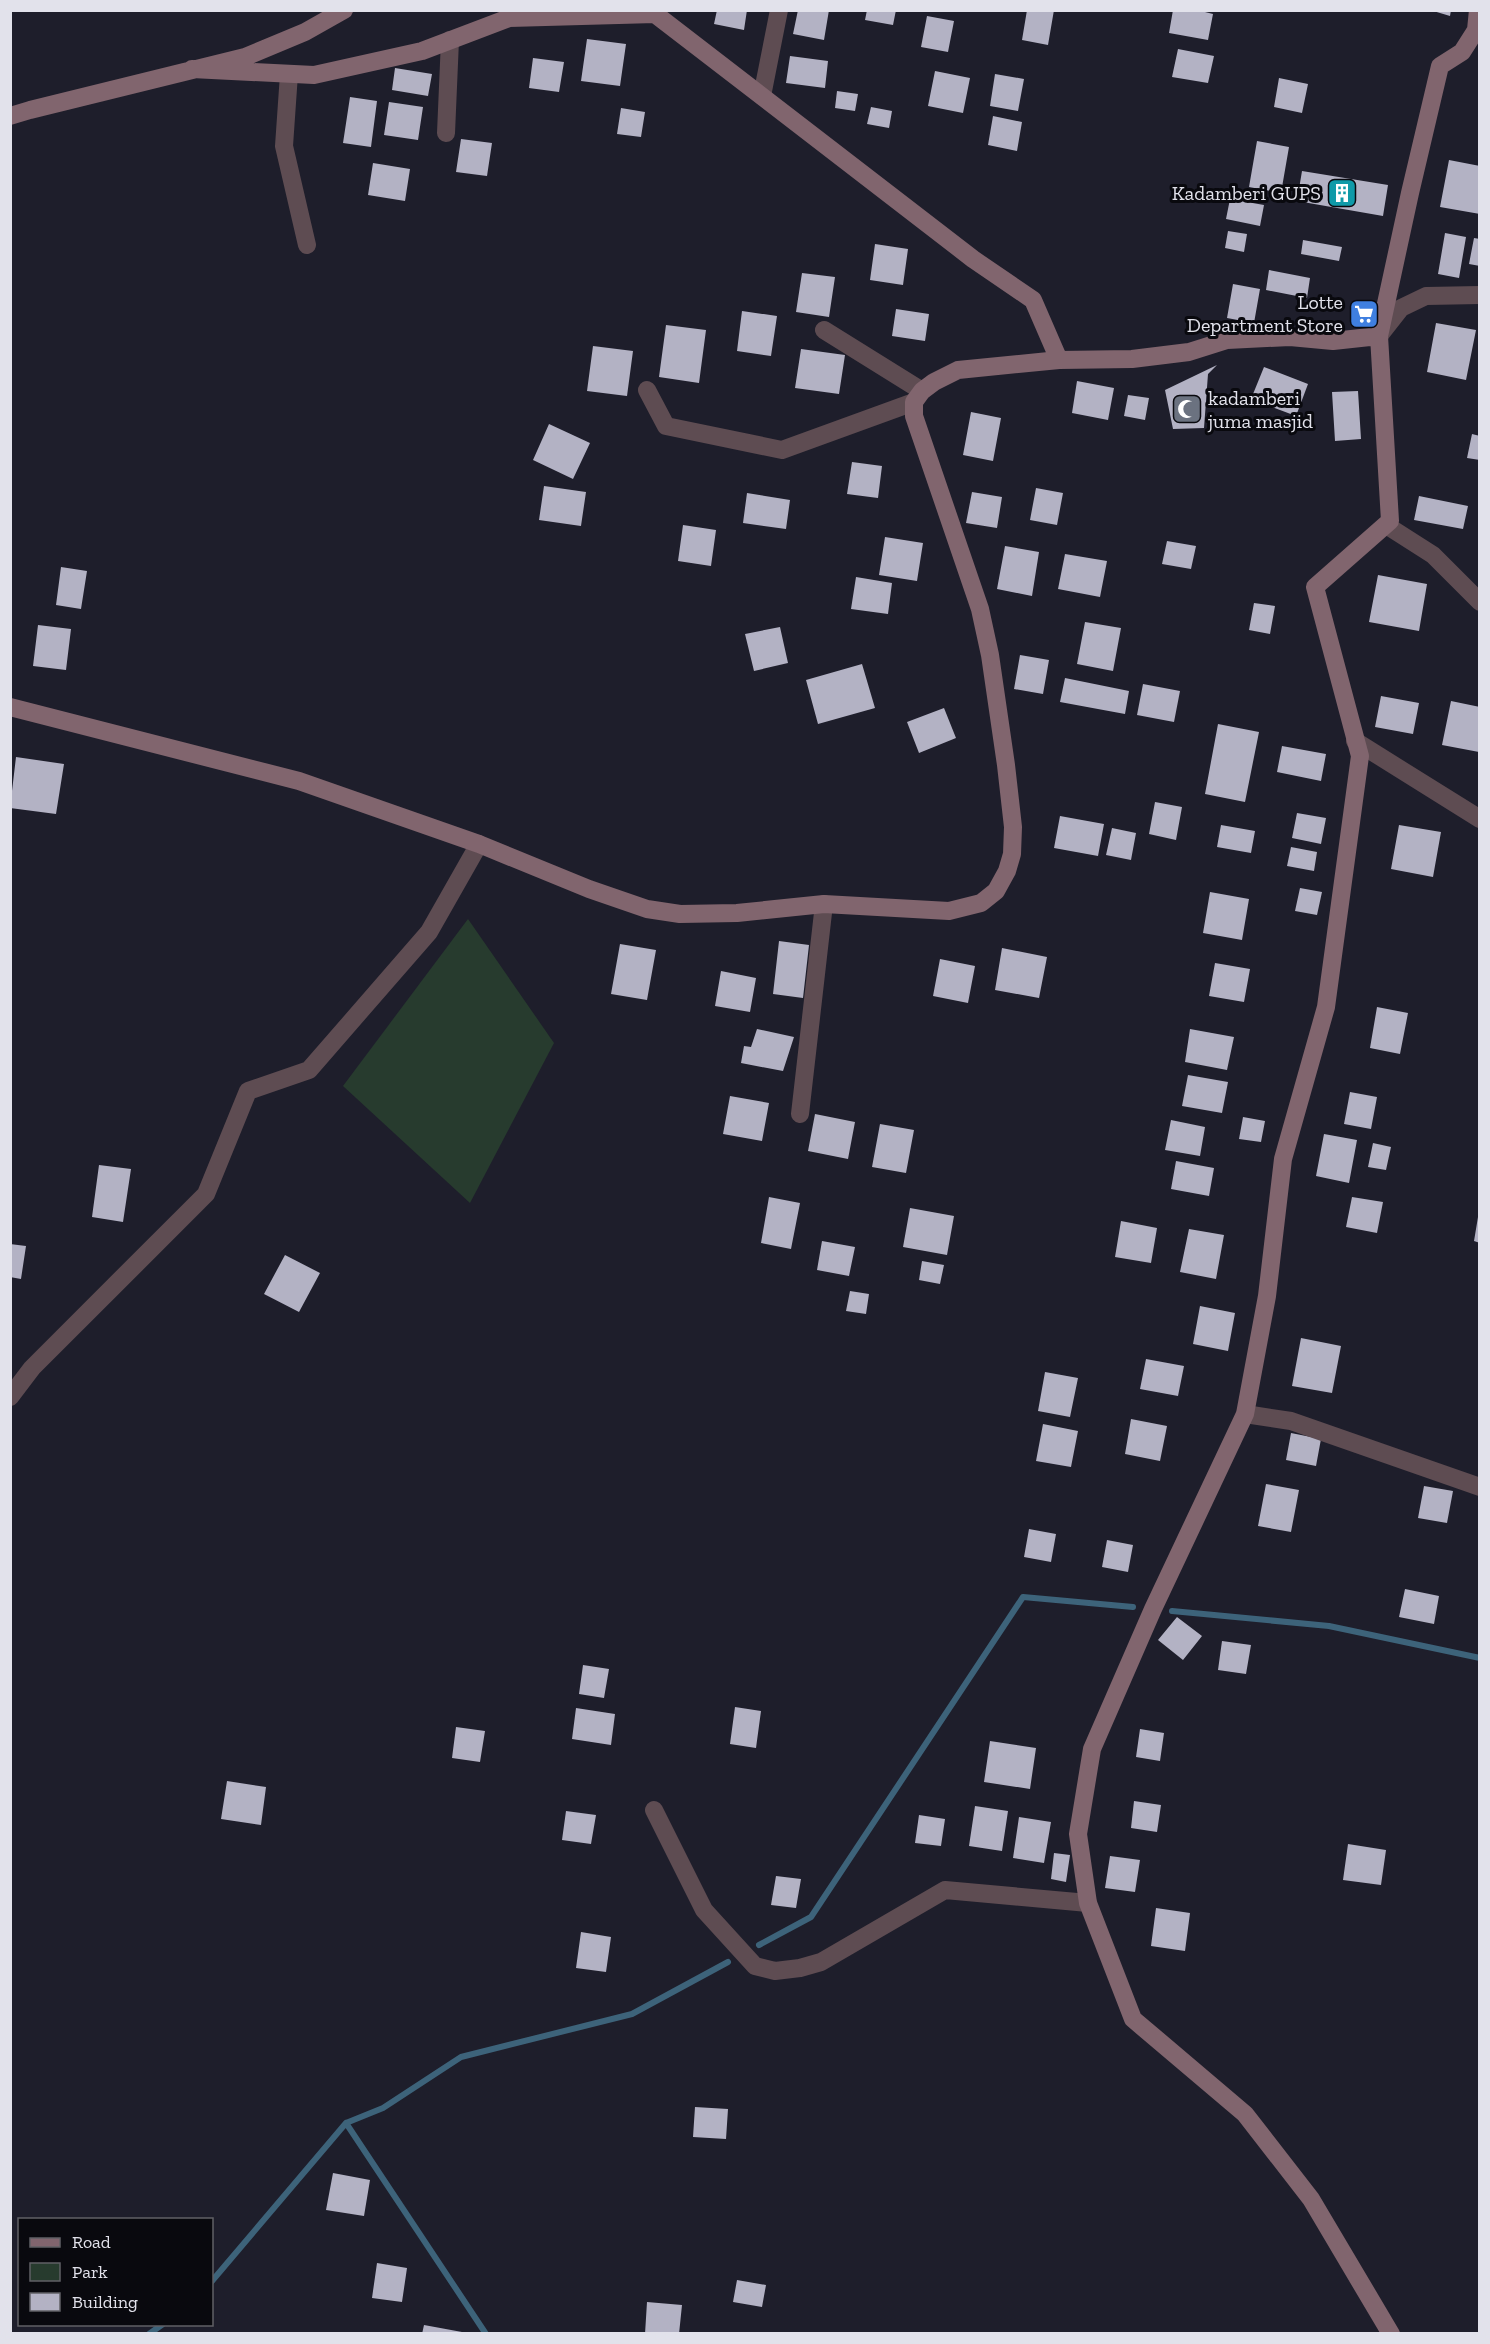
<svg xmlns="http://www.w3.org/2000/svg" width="1490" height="2344" font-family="'Zilla Slab',serif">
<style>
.green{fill:#273b2e}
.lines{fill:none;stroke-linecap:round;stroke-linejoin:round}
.stream{stroke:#3d637a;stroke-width:6}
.building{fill:#b3b2c4}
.street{stroke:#5e4c52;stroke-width:18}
.secondary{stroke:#81656e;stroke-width:18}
.labels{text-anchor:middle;stroke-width:6;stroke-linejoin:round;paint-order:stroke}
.poi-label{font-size:20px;fill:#e2e2eb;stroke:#09090e;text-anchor:end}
</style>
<rect width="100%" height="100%" fill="#1e1e2b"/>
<path class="green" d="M 468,919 L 554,1043 L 470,1203 L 343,1086 Z"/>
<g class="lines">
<path class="stream" d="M 1172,1611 L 1329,1626 L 1480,1658
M 759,1945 L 811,1917 L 1023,1597 L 1133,1607
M 212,2281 L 346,2123
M 149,2334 L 163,2324
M 486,2334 L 346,2123 L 383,2108 L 461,2057 L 632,2014 L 728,1962"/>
</g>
<path class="building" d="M 717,10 L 747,10 L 744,30 L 714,24 Z
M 798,10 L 829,10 L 824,40 L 793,34 Z
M 867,10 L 896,10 L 893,25 L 865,20 Z
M 1027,10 L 1054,10 L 1048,45 L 1022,40 Z
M 1173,10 L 1197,10 L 1213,14 L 1208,40 L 1169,33 Z
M 1430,10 L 1451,10 L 1450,16 Z
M 927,16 L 954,21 L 948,52 L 921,47 Z
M 587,39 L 626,44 L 620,86 L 581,81 Z
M 1178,49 L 1214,56 L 1208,83 L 1172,77 Z
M 790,56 L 828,61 L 825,88 L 786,83 Z
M 533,58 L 564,62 L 559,92 L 529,88 Z
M 395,68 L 432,74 L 428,96 L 392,90 Z
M 935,71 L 970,78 L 963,113 L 928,106 Z
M 995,74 L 1024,79 L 1018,111 L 990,106 Z
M 1279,78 L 1308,84 L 1302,113 L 1274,107 Z
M 837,91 L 858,94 L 855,111 L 835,108 Z
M 350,97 L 377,101 L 371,147 L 343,143 Z
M 389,102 L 423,107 L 418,140 L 384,135 Z
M 871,107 L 892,111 L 889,128 L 867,124 Z
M 621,108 L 645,112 L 641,137 L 617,134 Z
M 993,116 L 1022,122 L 1017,151 L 988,145 Z
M 461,139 L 492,143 L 487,176 L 456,172 Z
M 1257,141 L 1289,147 L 1281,193 L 1249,187 Z
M 1449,160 L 1480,166 L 1480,214 L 1440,207 Z
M 373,163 L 410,169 L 405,201 L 368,195 Z
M 1302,171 L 1388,185 L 1383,216 L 1297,201 Z
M 1230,199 L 1264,205 L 1260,226 L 1226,219 Z
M 1228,231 L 1247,234 L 1244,252 L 1225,248 Z
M 1445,233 L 1466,237 L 1459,278 L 1438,274 Z
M 1474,238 L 1480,239 L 1480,266 L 1469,264 Z
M 1303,240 L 1342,247 L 1339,261 L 1301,254 Z
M 875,244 L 908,249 L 903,285 L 870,280 Z
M 1269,270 L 1310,278 L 1307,298 L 1266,290 Z
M 802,273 L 835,277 L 829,317 L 796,312 Z
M 1233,284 L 1260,289 L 1254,323 L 1227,318 Z
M 896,309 L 929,314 L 925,341 L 892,336 Z
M 742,311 L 777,316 L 771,356 L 737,351 Z
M 1436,323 L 1476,330 L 1466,380 L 1427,372 Z
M 666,325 L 706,330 L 699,383 L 659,377 Z
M 593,346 L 633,351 L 627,396 L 587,391 Z
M 801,349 L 845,355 L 839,394 L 795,388 Z
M 1217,365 L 1208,374 L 1204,428 L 1173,429 L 1165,390 Z
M 1264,367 L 1308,384 L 1296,416 L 1251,399 Z
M 1077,381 L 1114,388 L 1108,420 L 1072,413 Z
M 1358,391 L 1361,439 L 1335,441 L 1332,392 Z
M 1128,395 L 1149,398 L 1145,420 L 1124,416 Z
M 971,412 L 1001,418 L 993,461 L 963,455 Z
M 549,424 L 590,443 L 573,479 L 533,460 Z
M 1472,434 L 1480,436 L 1480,460 L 1467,458 Z
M 852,462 L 882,466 L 878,498 L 847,494 Z
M 544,486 L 586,492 L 581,526 L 539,520 Z
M 1036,488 L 1063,493 L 1057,525 L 1030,520 Z
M 972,492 L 1002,497 L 997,528 L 966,523 Z
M 747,493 L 790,500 L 786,529 L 743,523 Z
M 1419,496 L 1468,506 L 1463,529 L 1414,520 Z
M 683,525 L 716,530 L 711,566 L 678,561 Z
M 885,537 L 923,543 L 917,581 L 879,575 Z
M 1167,541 L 1196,546 L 1191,569 L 1162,564 Z
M 1005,546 L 1039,552 L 1032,596 L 997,589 Z
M 1065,554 L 1107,561 L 1100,597 L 1058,589 Z
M 61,567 L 87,571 L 81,609 L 56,605 Z
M 1378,575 L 1427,584 L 1419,631 L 1369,622 Z
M 856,577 L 892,583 L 888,614 L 851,609 Z
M 1254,603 L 1275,606 L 1270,634 L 1249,630 Z
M 1085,622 L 1121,628 L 1113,671 L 1077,664 Z
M 38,625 L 71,629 L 66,670 L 33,666 Z
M 780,627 L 788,663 L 754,671 L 745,634 Z
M 1020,655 L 1049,660 L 1043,694 L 1014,689 Z
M 862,664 L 875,708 L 818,724 L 806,680 Z
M 1065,678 L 1129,691 L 1125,714 L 1060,702 Z
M 1143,684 L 1180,691 L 1174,722 L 1137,715 Z
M 1381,696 L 1419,703 L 1413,734 L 1375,727 Z
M 1451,701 L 1480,707 L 1479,752 L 1442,745 Z
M 944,708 L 956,738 L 919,753 L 907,722 Z
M 1218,724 L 1259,732 L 1245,802 L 1205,794 Z
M 1282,746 L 1326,754 L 1321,781 L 1277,772 Z
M 16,757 L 64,764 L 56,814 L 10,808 Z
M 1155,802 L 1182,807 L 1176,840 L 1149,834 Z
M 1297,813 L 1326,818 L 1321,844 L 1292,838 Z
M 1060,816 L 1104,824 L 1098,856 L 1054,848 Z
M 1221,825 L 1255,831 L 1251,853 L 1217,847 Z
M 1399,825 L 1441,832 L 1433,877 L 1391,869 Z
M 1112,828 L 1136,833 L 1131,860 L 1106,855 Z
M 1291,847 L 1317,852 L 1314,871 L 1287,866 Z
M 1300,888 L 1322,892 L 1317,915 L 1295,911 Z
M 1210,892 L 1249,899 L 1242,940 L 1203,933 Z
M 779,941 L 809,945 L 803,998 L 773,994 Z
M 620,944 L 656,950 L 647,1000 L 611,994 Z
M 1002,948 L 1047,957 L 1039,998 L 995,990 Z
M 940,959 L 975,966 L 968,1003 L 933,996 Z
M 1215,963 L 1250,969 L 1244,1002 L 1209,996 Z
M 721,971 L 756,978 L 750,1012 L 715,1006 Z
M 1377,1007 L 1408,1013 L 1400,1054 L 1370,1048 Z
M 757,1029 L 794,1037 L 783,1071 L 741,1063 L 744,1046 L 751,1047 Z
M 1190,1029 L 1234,1037 L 1227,1070 L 1185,1062 Z
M 1188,1075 L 1228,1082 L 1222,1113 L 1182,1106 Z
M 1350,1092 L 1377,1097 L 1371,1129 L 1344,1124 Z
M 730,1096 L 769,1103 L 762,1141 L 723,1134 Z
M 815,1114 L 855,1122 L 848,1159 L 808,1151 Z
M 1243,1117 L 1265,1121 L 1261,1142 L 1239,1139 Z
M 1171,1120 L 1205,1127 L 1200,1156 L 1165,1150 Z
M 880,1124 L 914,1130 L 906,1173 L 872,1167 Z
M 1324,1134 L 1357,1140 L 1349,1183 L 1316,1176 Z
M 1373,1143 L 1391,1147 L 1386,1170 L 1368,1167 Z
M 1176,1161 L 1214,1168 L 1209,1196 L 1171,1189 Z
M 99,1165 L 131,1169 L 123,1222 L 92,1217 Z
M 769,1197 L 800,1203 L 791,1249 L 761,1243 Z
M 1352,1197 L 1383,1202 L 1377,1233 L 1346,1227 Z
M 910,1208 L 954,1216 L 947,1255 L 903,1247 Z
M 1478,1217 L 1480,1217 L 1480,1243 L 1474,1241 Z
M 1121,1221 L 1157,1228 L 1151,1263 L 1115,1257 Z
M 1189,1229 L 1224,1235 L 1216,1279 L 1180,1272 Z
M 822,1241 L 855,1247 L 849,1276 L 817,1270 Z
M 10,1244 L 26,1246 L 21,1279 L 10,1277 Z
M 285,1255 L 320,1273 L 299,1312 L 264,1294 Z
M 922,1261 L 944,1265 L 940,1284 L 919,1280 Z
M 850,1291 L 869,1294 L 866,1314 L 846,1311 Z
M 1200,1306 L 1235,1313 L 1228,1351 L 1193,1344 Z
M 1301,1338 L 1341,1346 L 1332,1393 L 1292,1386 Z
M 1146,1359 L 1184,1366 L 1178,1396 L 1140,1389 Z
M 1045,1372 L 1078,1378 L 1070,1417 L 1038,1411 Z
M 1131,1419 L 1167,1426 L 1160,1461 L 1125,1454 Z
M 1043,1424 L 1078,1431 L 1071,1467 L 1036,1461 Z
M 1291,1433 L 1321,1439 L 1316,1466 L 1286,1460 Z
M 1266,1484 L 1299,1490 L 1291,1532 L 1258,1526 Z
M 1424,1486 L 1453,1491 L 1447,1523 L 1418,1518 Z
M 1029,1529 L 1056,1534 L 1051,1562 L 1024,1557 Z
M 1107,1540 L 1133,1545 L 1128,1572 L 1102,1567 Z
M 1405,1589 L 1439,1596 L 1434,1624 L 1399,1617 Z
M 1177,1617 L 1202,1636 L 1183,1660 L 1158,1640 Z
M 1222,1641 L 1251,1645 L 1246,1674 L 1218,1670 Z
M 583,1665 L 609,1669 L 604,1698 L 579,1694 Z
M 735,1707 L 761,1711 L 756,1748 L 730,1744 Z
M 576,1708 L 615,1714 L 611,1745 L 572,1739 Z
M 456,1727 L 485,1731 L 480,1762 L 452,1758 Z
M 1140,1729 L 1164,1733 L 1160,1761 L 1136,1757 Z
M 990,1741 L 1036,1748 L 1030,1789 L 984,1782 Z
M 227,1781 L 266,1787 L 261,1825 L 221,1819 Z
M 1134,1801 L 1161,1805 L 1157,1832 L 1131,1828 Z
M 975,1806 L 1008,1811 L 1002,1851 L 969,1846 Z
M 566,1811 L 596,1815 L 591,1844 L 562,1840 Z
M 919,1815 L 945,1819 L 941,1846 L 915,1843 Z
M 1019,1817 L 1051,1822 L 1044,1863 L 1013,1858 Z
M 1348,1844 L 1386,1850 L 1381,1885 L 1343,1880 Z
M 1054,1853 L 1070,1855 L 1066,1882 L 1051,1879 Z
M 1110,1856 L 1140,1860 L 1135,1892 L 1105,1888 Z
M 776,1876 L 801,1879 L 796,1908 L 771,1905 Z
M 1156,1908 L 1190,1913 L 1185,1951 L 1151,1946 Z
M 581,1932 L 611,1937 L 606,1972 L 576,1968 Z
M 695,2107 L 728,2109 L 726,2139 L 693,2137 Z
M 333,2173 L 370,2180 L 364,2216 L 326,2210 Z
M 377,2263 L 407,2268 L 402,2302 L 372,2298 Z
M 737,2280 L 766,2285 L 762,2307 L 733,2302 Z
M 647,2302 L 682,2305 L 679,2334 L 645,2334 Z
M 424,2325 L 462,2332 L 462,2334 L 422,2334 Z"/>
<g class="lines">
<path class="street" d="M 289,74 L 284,146 L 307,245
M 762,96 L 779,10
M 446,133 L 450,40
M 824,330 L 922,391
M 1379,336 L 1401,308 L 1426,296 L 1480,295
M 647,390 L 666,426 L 782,450 L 914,402
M 1386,525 L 1433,555 L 1480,602
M 1355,741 L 1480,819
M 800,1114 L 824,904
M 10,1397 L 32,1368 L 206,1194 L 248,1091 L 309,1070 L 429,932 L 479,844
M 1245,1414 L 1291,1421 L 1480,1487
M 654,1810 L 704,1910 L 755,1966 L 775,1971 L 800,1968 L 821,1962 L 945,1890 L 1088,1903"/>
<path class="secondary" d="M 192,69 L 314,75 L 422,51 L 509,18 L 655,14 L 973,259 L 1033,300 L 1059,360
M 10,116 L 30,110 L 245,57 L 305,32 L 344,10
M 10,707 L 299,781 L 479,844 L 589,889 L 647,909 L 680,914 L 737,913 L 824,904 L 949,911 L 981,903 L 996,891 L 1007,871 L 1012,854 L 1013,827 L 1006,765 L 990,655 L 980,609 L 914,416 L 914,402 L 922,391 L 934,382 L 958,370 L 1059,360 L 1132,359 L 1189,352 L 1227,340 L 1290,337 L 1333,341 L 1379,336
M 1391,2334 L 1311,2199 L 1245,2114 L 1133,2019 L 1088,1903 L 1078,1834 L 1092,1749 L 1153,1609 L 1245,1414 L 1267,1296 L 1283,1159 L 1326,1007 L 1360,756 L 1315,587 L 1390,521 L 1379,336 L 1410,193 L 1440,66 L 1462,52 L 1476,30 L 1478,10"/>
</g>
<defs>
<g id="building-square" transform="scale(1.5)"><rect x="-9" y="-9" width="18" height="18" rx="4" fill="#0f9aa8" stroke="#09090e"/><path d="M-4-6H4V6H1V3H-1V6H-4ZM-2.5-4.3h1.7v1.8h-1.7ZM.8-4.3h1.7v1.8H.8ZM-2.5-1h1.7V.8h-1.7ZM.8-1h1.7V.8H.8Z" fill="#fff"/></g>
<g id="supermarket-square" transform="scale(1.5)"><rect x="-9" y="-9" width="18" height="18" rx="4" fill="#3f7fe0" stroke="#09090e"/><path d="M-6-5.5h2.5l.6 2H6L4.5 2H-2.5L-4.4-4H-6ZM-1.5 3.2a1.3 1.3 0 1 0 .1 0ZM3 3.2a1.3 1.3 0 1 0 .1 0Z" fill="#fff"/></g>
<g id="mosque-square" transform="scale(1.5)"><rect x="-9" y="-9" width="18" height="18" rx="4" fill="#6b7280" stroke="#09090e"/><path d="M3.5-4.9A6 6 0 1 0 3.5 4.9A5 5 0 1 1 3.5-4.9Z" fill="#fff"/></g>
</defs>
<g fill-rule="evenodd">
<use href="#building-square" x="1342" y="193"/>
<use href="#supermarket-square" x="1364" y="314"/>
<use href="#mosque-square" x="1187" y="409"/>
</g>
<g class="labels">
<g class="poi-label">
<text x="1321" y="200">Kadamberi GUPS</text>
<text x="1343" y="309">Lotte<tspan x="1343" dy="23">Department Store</tspan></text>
<text x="1208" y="405" text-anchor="start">kadamberi<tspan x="1208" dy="23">juma masjid</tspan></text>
</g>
</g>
<rect width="1490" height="2344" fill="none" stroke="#e2e2eb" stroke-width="24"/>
<rect x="18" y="2218" width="195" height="108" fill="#09090e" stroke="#606066" stroke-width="1.5"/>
<rect x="30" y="2238" width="30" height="9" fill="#81656e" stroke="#606066" stroke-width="1.5"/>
<text x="72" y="2248" font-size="18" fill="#e2e2eb">Road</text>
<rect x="30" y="2263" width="30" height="18" fill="#273b2e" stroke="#606066" stroke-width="1.5"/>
<text x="72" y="2278" font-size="18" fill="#e2e2eb">Park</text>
<rect x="30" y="2293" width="30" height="18" fill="#b3b2c4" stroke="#606066" stroke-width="1.5"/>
<text x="72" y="2308" font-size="18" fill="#e2e2eb">Building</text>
</svg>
